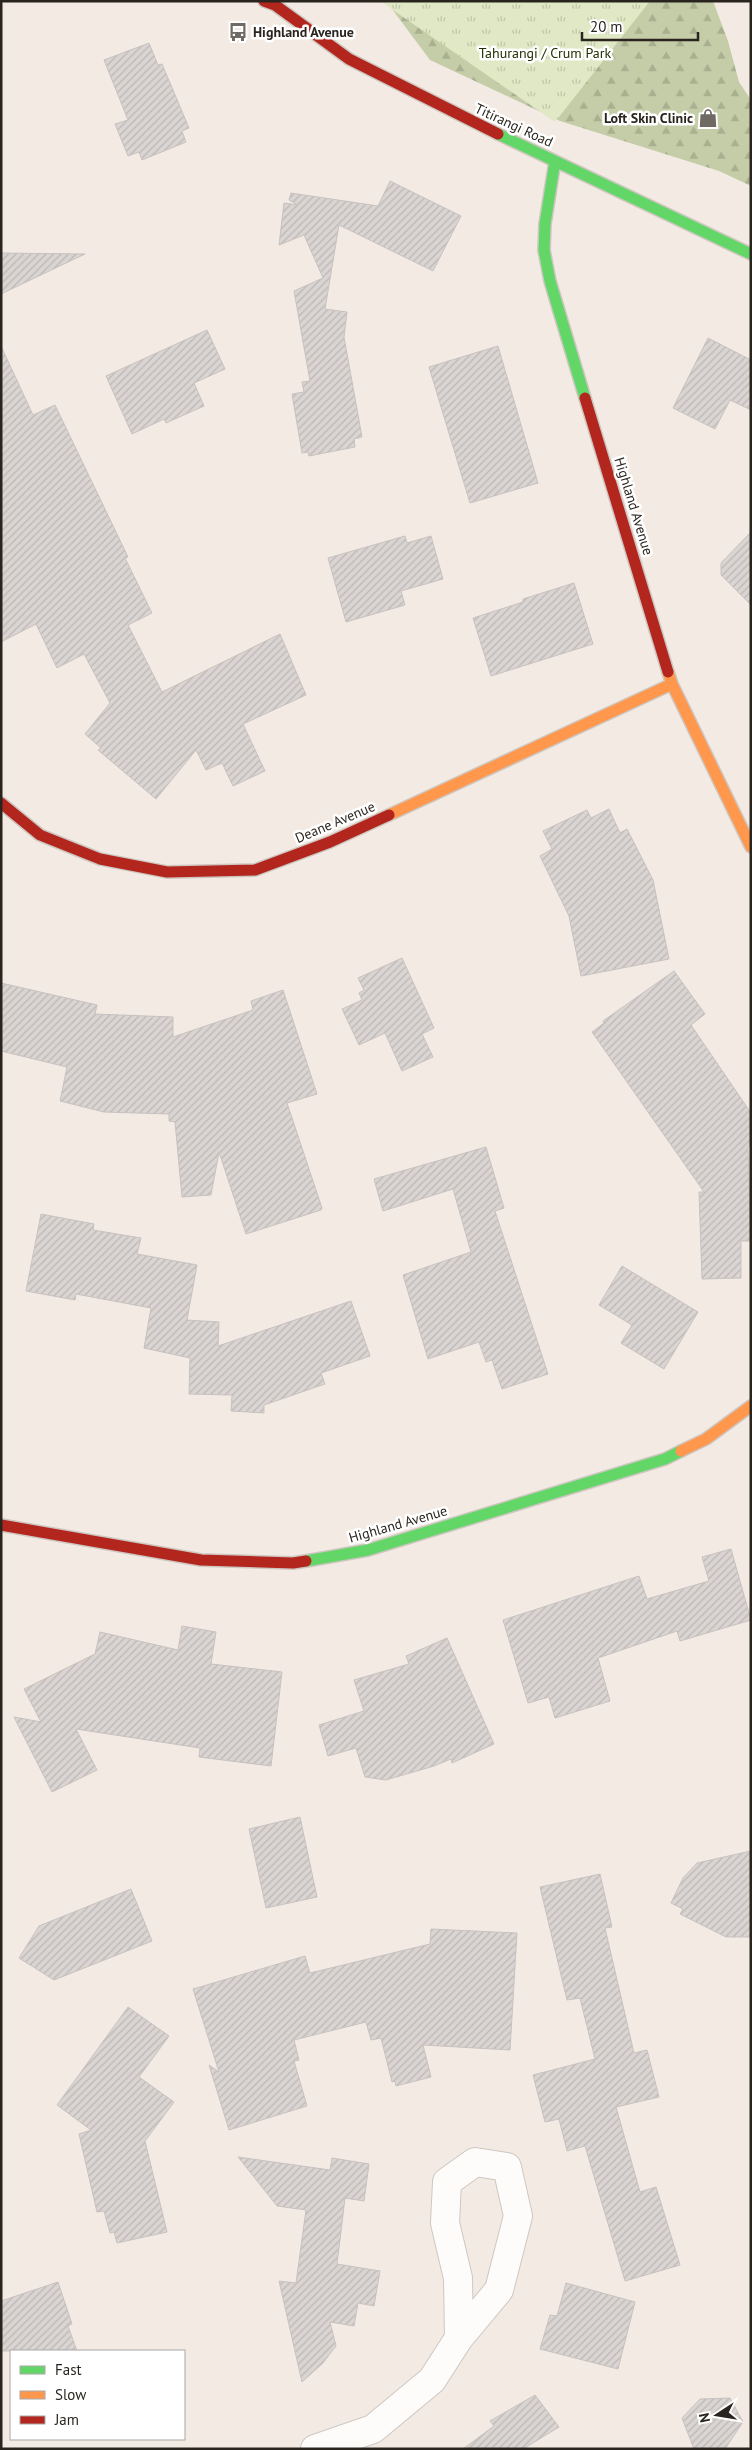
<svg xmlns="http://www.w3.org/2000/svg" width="752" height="2450" font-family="'PT Sans',sans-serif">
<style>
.forest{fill:url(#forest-firs)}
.park{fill:url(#park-tufts)}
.building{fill:url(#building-hatch);stroke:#c7c1c0}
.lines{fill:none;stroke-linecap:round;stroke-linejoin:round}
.street-casing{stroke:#cec7c1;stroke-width:30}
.fast-casing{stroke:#cec7c1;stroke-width:14}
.slow-casing{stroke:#cec7c1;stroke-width:14}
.jam-casing{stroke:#cec7c1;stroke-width:14}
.street{stroke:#fdfcfb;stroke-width:28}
.fast{stroke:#63d668;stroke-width:11}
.slow{stroke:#ff974d;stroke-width:11}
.jam{stroke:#b3261e;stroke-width:11}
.labels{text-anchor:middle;stroke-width:5;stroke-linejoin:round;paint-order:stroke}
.poi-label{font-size:14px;font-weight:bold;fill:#2a241f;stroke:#fff;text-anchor:start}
.park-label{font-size:14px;fill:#222f00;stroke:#fff}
.street-label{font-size:14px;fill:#2a241f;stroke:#fff}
</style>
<defs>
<pattern id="forest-firs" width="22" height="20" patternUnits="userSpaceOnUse" patternTransform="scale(1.25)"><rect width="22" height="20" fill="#c5cda8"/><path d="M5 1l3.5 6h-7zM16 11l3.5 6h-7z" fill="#a9b090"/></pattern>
<pattern id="park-tufts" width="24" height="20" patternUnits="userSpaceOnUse" patternTransform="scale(1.25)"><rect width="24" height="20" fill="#e0e8c5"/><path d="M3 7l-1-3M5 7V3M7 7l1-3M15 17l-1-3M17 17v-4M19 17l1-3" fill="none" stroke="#c0c7a9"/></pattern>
<pattern id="building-hatch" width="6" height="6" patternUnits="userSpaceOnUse" patternTransform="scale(1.25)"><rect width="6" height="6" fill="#dad5d3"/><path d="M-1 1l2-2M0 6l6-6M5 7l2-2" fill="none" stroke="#bbb7b5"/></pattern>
</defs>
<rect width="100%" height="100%" fill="#f3ebe3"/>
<path class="forest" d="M 386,1 L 713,1 L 728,41 L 739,82 L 751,100 L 751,186 L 719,171 L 560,121 L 430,60 Z"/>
<path class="park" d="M 380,1 L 650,1 L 555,122 Z"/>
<path class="building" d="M 149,43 L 158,65 L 162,64 L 189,128 L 182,131 L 186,142 L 142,160 L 139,152 L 128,156 L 115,124 L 128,120 L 104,60 Z
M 390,181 L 461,216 L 433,271 L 339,225 L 325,309 L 347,312 L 344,337 L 362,437 L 354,439 L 355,447 L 309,456 L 308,452 L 302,453 L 292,394 L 304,392 L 302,382 L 310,381 L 294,291 L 323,278 L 304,235 L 279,245 L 284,203 L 298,205 L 289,200 L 291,193 L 378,206 Z
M 1,253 L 85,254 L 1,294 Z
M 207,330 L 225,369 L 194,383 L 204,406 L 166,423 L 164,419 L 132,434 L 106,376 Z
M 708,338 L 751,360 L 751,410 L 730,400 L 715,429 L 673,408 Z
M 1,346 L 33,415 L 55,405 L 128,557 L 125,558 L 152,613 L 128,625 L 162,692 L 280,634 L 306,695 L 243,724 L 265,771 L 233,786 L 222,763 L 206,770 L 196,750 L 156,799 L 98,750 L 101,748 L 85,734 L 110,703 L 84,654 L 57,668 L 36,624 L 1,642 Z
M 498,346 L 538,483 L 470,503 L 429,367 Z
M 751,532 L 751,605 L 721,575 L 721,563 Z
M 405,536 L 407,543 L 431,536 L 443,579 L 401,591 L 405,605 L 346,622 L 328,558 Z
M 574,583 L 593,644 L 491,676 L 473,618 L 523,602 L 523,599 Z
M 609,809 L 620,833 L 627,829 L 653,880 L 669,959 L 581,976 L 569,916 L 540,856 L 552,849 L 543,831 L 587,810 L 591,818 Z
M 402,958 L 434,1028 L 422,1034 L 433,1057 L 402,1071 L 385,1033 L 359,1045 L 342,1009 L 362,1000 L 359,993 L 364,990 L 358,978 Z
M 674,971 L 705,1014 L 691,1025 L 751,1113 L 751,1145 L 748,1147 L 751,1241 L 741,1241 L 741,1278 L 702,1279 L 699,1192 L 704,1192 L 592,1032 L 604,1023 L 603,1021 Z
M 1,983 L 97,1005 L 95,1014 L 173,1017 L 173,1037 L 253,1010 L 251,1001 L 283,990 L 317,1094 L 287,1103 L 322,1208 L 321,1210 L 246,1234 L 219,1152 L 211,1195 L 182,1197 L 175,1122 L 169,1121 L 169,1114 L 104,1112 L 60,1101 L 67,1067 L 1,1051 Z
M 486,1147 L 504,1208 L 495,1211 L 548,1374 L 502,1389 L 492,1360 L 486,1362 L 479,1342 L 428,1359 L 403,1275 L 471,1252 L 453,1189 L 383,1211 L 374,1179 Z
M 41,1214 L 94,1224 L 93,1230 L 141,1238 L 137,1254 L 197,1265 L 187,1320 L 219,1322 L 218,1346 L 351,1301 L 370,1356 L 321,1373 L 325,1384 L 264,1405 L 264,1413 L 231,1411 L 232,1395 L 189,1394 L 190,1358 L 144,1348 L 151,1308 L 76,1294 L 75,1300 L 26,1291 Z
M 622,1266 L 698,1312 L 664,1369 L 621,1343 L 632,1325 L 599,1305 Z
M 731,1549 L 751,1620 L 680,1641 L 677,1631 L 598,1658 L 610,1701 L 555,1718 L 549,1697 L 528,1703 L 503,1620 L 639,1576 L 647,1599 L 709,1581 L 702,1557 Z
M 182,1626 L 216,1632 L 211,1664 L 282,1672 L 271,1766 L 199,1757 L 200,1748 L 76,1729 L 97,1770 L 52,1792 L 14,1717 L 41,1722 L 24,1689 L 95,1654 L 100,1632 L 178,1650 Z
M 447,1638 L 494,1744 L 452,1763 L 451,1759 L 434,1766 L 386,1780 L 365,1777 L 356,1748 L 328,1756 L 319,1725 L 364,1711 L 354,1680 L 409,1664 L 406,1656 Z
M 300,1817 L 317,1897 L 266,1908 L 249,1829 Z
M 751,1851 L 751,1937 L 726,1937 L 680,1914 L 683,1909 L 671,1903 L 683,1878 L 697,1863 Z
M 600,1874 L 612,1927 L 605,1928 L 634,2053 L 647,2050 L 659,2097 L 616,2107 L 640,2192 L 656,2187 L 680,2265 L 625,2281 L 585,2146 L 567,2151 L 559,2119 L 545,2122 L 533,2075 L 595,2059 L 580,1998 L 567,2000 L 540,1887 Z
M 131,1889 L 152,1941 L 54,1980 L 19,1958 L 39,1926 Z
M 431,1929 L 517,1933 L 510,2050 L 423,2045 L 431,2077 L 396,2086 L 395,2081 L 392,2082 L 381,2038 L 371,2040 L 366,2022 L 294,2040 L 299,2060 L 294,2061 L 307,2106 L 229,2130 L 209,2065 L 219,2072 L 193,1989 L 305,1956 L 310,1973 L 430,1944 Z
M 128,2007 L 169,2036 L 139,2077 L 174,2102 L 145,2141 L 167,2232 L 117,2243 L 114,2232 L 110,2233 L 104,2211 L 97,2212 L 79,2134 L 91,2130 L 57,2105 Z
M 238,2157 L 330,2170 L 332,2158 L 369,2164 L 364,2201 L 345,2198 L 337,2264 L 380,2271 L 374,2306 L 358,2303 L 354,2326 L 330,2322 L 336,2346 L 323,2363 L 302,2382 L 279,2281 L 296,2283 L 306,2210 L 277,2206 Z
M 58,2282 L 72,2324 L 68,2326 L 77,2351 L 1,2351 L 1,2301 Z
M 566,2283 L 635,2302 L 618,2369 L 540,2349 L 550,2315 L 557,2316 Z
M 535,2395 L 559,2427 L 523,2449 L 463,2449 L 494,2426 L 490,2421 Z
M 730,2398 L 743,2422 L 725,2449 L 694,2449 L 682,2418 L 700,2399 Z"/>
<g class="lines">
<g class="street-casing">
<path id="street" d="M 315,2449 L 373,2429 L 432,2380 L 459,2338 L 499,2290 L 518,2216 L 507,2167 L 475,2162 L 447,2182 L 445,2223 L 458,2278 L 459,2338"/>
</g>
<g class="fast-casing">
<path id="fast" d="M 498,134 L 751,254
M 555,161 L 545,224 L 544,250 L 550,281 L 585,398
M 306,1561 L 368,1550 L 665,1459 L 681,1451"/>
</g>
<g class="slow-casing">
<path id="slow" d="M 668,672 L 672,684 L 751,847
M 389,815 L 672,684
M 681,1451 L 706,1439 L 751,1406"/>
</g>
<g class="jam-casing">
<path id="jam" d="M 264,1 L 275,5 L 349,59 L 498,134
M 585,398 L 668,672
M 1,803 L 40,835 L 100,859 L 167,872 L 255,870 L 330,842 L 389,815
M 1,1525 L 201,1560 L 293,1563 L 306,1561"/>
</g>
<use href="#street" class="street"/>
<use href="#fast" class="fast"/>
<use href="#slow" class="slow"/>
<use href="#jam" class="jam"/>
</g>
<defs>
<g id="bus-bare" transform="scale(1.5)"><path d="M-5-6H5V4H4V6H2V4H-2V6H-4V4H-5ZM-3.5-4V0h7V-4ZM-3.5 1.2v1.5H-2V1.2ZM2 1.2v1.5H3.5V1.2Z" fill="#706a64" stroke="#fff" stroke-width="2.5" paint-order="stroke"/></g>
<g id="shop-bare" transform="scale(1.5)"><path d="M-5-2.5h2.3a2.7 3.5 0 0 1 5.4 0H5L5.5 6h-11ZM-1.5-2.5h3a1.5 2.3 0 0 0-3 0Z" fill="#706a64" stroke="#fff" stroke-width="2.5" paint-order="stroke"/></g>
</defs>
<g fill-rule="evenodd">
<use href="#bus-bare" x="238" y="32"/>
<use href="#shop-bare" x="708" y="118"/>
</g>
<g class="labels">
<g class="poi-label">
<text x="253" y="37">Highland Avenue</text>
<text x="693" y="123" text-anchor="end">Loft Skin Clinic</text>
</g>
<g class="park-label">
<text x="545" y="58">Tahurangi / Crum Park</text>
</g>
<g class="street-label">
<text transform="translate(514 125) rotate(25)" y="5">Titirangi Road</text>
<text transform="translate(634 506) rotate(73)" y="5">Highland Avenue</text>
<text transform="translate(335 822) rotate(-23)" y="5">Deane Avenue</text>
<text transform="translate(398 1524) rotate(-16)" y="5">Highland Avenue</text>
</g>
</g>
<rect width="752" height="2450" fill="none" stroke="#2a241f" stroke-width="5"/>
<rect x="10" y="2350" width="175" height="90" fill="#ffffff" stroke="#aaa7a5"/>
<rect x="20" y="2366" width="25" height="8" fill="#63d668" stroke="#aaa7a5"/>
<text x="55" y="2375" font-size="15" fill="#2a241f">Fast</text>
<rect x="20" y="2391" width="25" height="8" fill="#ff974d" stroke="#aaa7a5"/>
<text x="55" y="2400" font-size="15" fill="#2a241f">Slow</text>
<rect x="20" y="2416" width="25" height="8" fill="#b3261e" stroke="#aaa7a5"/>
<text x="55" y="2425" font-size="15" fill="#2a241f">Jam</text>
<g transform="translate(717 2415) rotate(258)" stroke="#ffffff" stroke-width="4" paint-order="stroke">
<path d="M0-4L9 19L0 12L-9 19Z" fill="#2a241f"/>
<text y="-8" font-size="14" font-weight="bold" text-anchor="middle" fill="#2a241f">N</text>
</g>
<path d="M582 32v8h116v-8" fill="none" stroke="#2a241f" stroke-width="2.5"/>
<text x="590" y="32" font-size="15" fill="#2a241f" stroke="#ffffff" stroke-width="4" paint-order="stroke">20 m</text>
</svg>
